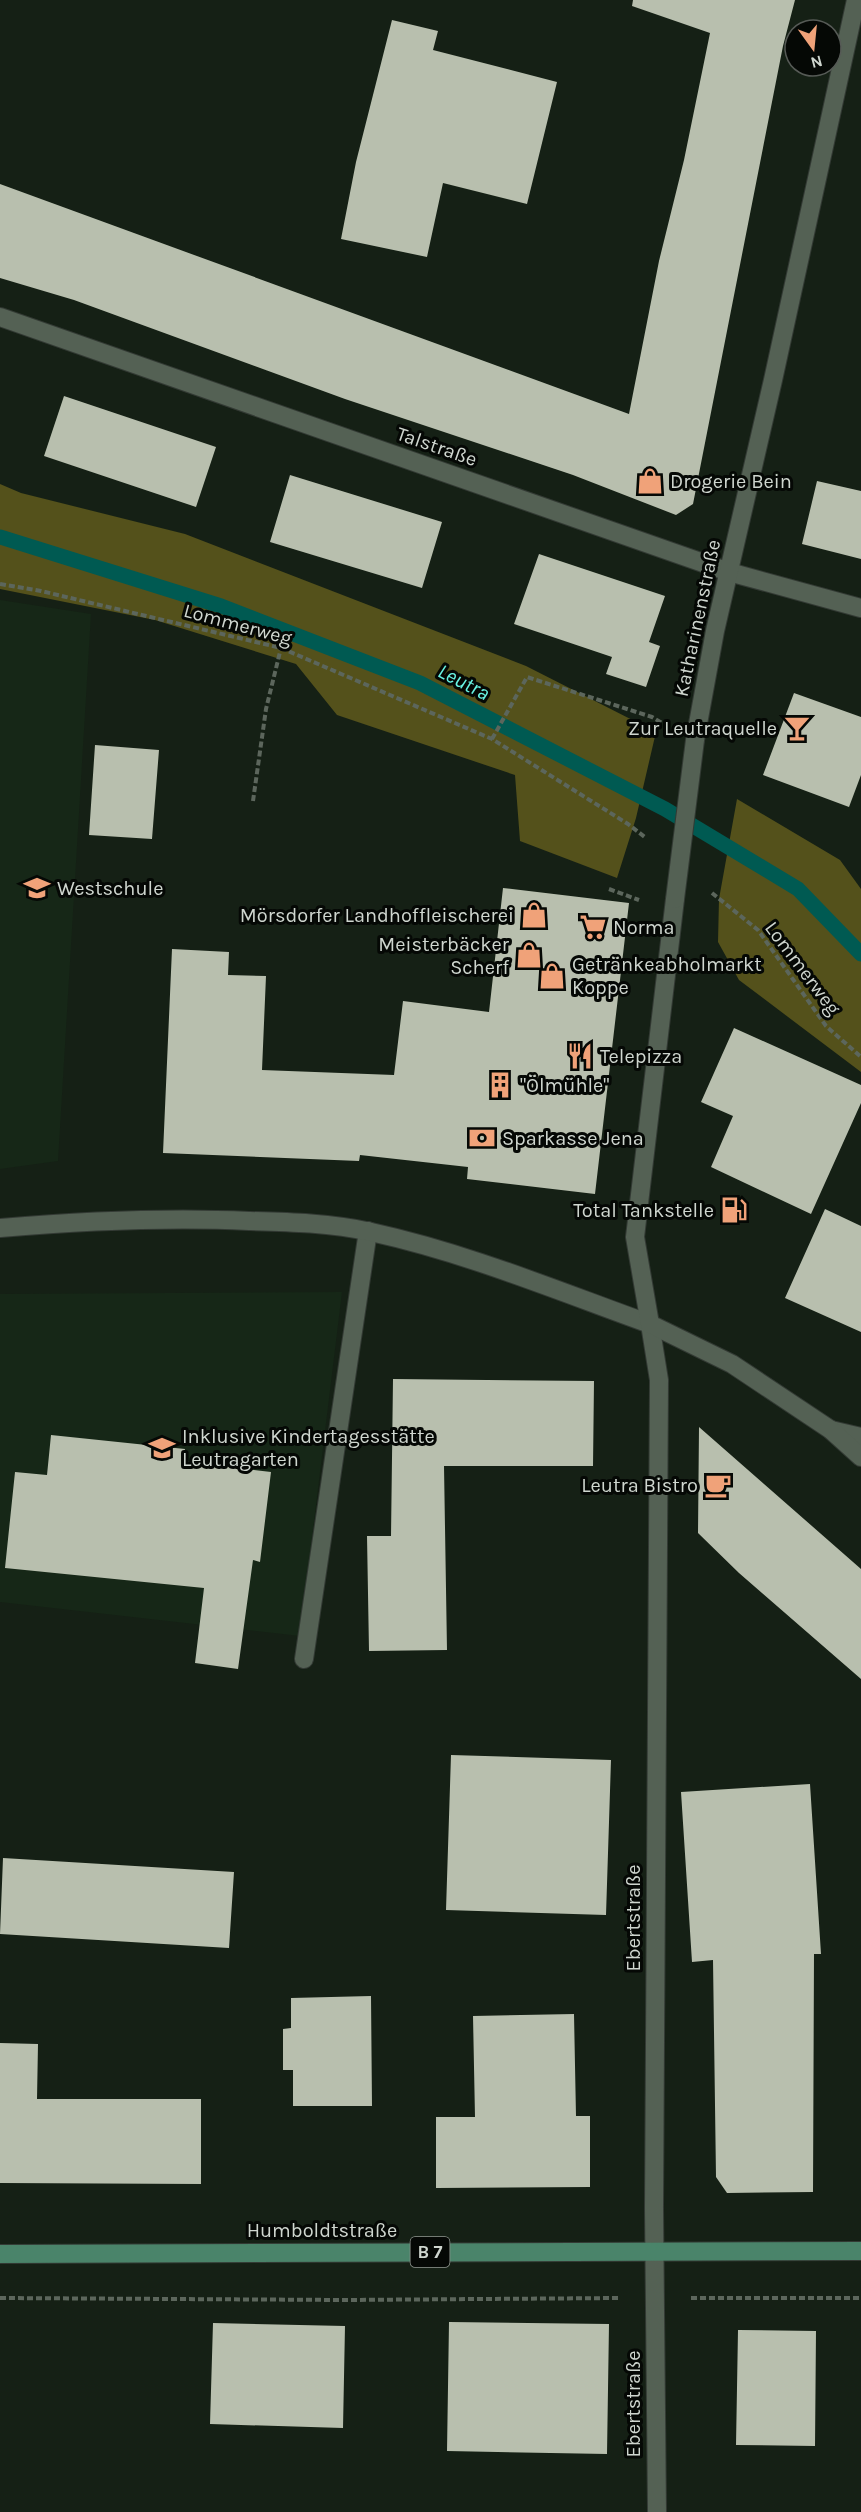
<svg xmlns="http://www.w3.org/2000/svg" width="861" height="2512" font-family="Karla,sans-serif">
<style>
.built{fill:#162717}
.forest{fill:#54511b}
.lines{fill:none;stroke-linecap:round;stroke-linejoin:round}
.stream{stroke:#005a52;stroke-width:15}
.building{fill:#b8bfae}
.service-casing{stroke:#333a34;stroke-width:20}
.minor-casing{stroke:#333a34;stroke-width:20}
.tertiary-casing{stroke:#333a34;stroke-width:20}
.primary-casing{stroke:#333a34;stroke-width:20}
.path{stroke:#5c665c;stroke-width:4;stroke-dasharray:6 3;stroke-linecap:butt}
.service{stroke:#546154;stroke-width:18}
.minor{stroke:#546154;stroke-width:18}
.tertiary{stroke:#546154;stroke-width:18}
.primary{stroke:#4a846a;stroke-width:18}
.tertiary-bridge-casing{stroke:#333a34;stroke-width:20;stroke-linecap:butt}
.tertiary-bridge{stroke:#546154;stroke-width:18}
.labels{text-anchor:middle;stroke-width:6;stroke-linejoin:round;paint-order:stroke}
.shield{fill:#050805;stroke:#929892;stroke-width:1.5}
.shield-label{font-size:18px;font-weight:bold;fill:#cfd6cf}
.street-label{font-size:20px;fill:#cfd6cf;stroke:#050805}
.poi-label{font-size:20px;fill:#cfd6cf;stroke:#050805;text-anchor:start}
.water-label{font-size:21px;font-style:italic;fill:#69f4e3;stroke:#050805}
</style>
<rect width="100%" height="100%" fill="#152015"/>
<path class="built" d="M 0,600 L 91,614 L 58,1161 L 0,1169 Z
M 342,1292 L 300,1636 L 0,1602 L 0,1294 Z"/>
<path class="forest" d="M 0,484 L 21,493 L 185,534 L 526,666 L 656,732 L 636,818 L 617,878 L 520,841 L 515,775 L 337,715 L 296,664 L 155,620 L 0,589 Z
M 737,799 L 840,860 L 861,889 L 861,1072 L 739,980 L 718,942 L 719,899 Z"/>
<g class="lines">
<path class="stream" d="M 0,537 L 221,606 L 420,683 L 665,809 L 798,889 L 861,954"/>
</g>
<path class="building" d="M 633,0 L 795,0 L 783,46 L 693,504 L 676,515 L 573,475 L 345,399 L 74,300 L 0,278 L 0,184 L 629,414 L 659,261 L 684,160 L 710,33 L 632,6 Z
M 392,20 L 438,31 L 433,50 L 557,82 L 527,204 L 443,183 L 427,257 L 341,239 L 356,162 Z
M 64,396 L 216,447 L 196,507 L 44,456 Z
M 290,475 L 442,522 L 422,588 L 270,542 Z
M 817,481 L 861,491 L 861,559 L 802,544 Z
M 539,554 L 665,596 L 649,642 L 660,646 L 646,687 L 606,674 L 612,657 L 514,624 Z
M 794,693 L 861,717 L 861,775 L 849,807 L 763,775 Z
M 95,745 L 159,750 L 152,839 L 89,835 Z
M 503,888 L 629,903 L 595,1194 L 467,1179 L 468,1167 L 360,1155 L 359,1161 L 163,1153 L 172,949 L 229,952 L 228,975 L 266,976 L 262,1070 L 394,1075 L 403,1001 L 489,1012 Z
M 734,1028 L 861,1085 L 861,1103 L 811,1214 L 711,1167 L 733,1116 L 701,1102 Z
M 825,1209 L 861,1226 L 861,1332 L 785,1298 Z
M 393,1379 L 594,1381 L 593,1466 L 444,1466 L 447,1650 L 369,1651 L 367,1536 L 391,1536 Z
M 699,1427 L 861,1569 L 861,1679 L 739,1573 L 698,1533 Z
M 51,1435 L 185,1449 L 183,1461 L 271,1472 L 260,1562 L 253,1560 L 238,1669 L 195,1663 L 204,1588 L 5,1568 L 15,1472 L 47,1475 Z
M 451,1755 L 611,1760 L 606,1915 L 446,1910 Z
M 810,1784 L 821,1954 L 814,1954 L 813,2192 L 727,2193 L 716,2177 L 713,1960 L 692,1962 L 681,1792 Z
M 3,1858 L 234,1872 L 229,1948 L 0,1934 Z
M 371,1996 L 372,2106 L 293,2106 L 293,2070 L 283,2070 L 283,2029 L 291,2028 L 291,1998 Z
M 574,2014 L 576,2116 L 590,2116 L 590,2187 L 436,2188 L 436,2117 L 475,2117 L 473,2016 Z
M 0,2043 L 38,2044 L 37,2099 L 201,2099 L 201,2184 L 0,2183 Z
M 449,2322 L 609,2324 L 607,2454 L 447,2451 Z
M 213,2323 L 345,2326 L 343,2428 L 210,2424 Z
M 738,2330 L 816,2331 L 815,2446 L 736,2445 Z"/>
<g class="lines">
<g class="service-casing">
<path id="service" d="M 831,1430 L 861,1437
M 304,1659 L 368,1231"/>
</g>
<g class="minor-casing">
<path id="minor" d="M 0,317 L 729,572 L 861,608
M 0,1228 C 83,1221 165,1217 249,1221 C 289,1222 331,1223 371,1232 C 467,1253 558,1291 650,1324 L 659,1380 L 654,2208 L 657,2512"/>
</g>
<g class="tertiary-casing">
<path id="tertiary" d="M 695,740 L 715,631 L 773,380 L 856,0
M 675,899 L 635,1237 L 650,1324 L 732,1364 L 831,1430 L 861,1457"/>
</g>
<g class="primary-casing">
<path id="primary" d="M 0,2254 L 861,2251"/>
</g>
<path class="path" d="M 0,584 L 41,591 L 281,648 L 492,739 L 628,824 L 646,838
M 492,739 L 527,677 L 652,717 L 662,723
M 253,801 L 266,709 L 281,648
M 609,889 L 639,900
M 712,893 L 758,930 L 826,1026 L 861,1057
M 0,2298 L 344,2300 L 620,2298
M 691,2298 L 861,2298"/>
<use href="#service" class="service"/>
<use href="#minor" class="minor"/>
<use href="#tertiary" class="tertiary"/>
<use href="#primary" class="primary"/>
<g class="tertiary-bridge-casing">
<path id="tertiary-bridge" d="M 675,899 L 695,740"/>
</g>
<use href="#tertiary-bridge" class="tertiary-bridge"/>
</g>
<defs>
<g id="shop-bare" transform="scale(2.07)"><path d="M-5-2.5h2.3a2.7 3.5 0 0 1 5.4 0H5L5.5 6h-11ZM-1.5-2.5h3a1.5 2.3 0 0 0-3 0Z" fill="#f0a279" stroke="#050805" stroke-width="2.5" paint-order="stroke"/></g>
<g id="bar-bare" transform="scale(2.07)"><path d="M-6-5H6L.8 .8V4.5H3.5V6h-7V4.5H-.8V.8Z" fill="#f0a279" stroke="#050805" stroke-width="2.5" paint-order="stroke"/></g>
<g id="school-bare" transform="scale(2.07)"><path d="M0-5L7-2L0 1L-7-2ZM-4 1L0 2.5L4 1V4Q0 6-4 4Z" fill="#f0a279" stroke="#050805" stroke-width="2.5" paint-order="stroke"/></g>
<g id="supermarket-bare" transform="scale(2.07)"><path d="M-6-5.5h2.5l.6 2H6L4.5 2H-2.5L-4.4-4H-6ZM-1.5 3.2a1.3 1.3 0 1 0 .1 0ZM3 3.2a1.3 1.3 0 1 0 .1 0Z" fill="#f0a279" stroke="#050805" stroke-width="2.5" paint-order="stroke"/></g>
<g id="restaurant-bare" transform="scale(2.07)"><path d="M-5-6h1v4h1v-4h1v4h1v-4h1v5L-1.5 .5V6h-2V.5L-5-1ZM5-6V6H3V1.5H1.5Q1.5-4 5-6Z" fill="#f0a279" stroke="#050805" stroke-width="2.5" paint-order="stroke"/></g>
<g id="building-bare" transform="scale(2.07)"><path d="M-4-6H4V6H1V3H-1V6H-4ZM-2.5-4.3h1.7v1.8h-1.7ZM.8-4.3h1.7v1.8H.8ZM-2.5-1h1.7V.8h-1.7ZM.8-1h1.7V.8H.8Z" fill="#f0a279" stroke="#050805" stroke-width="2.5" paint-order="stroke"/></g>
<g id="bank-bare" transform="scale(2.07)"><path d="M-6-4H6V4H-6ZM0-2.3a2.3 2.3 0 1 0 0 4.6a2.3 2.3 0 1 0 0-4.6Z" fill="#f0a279" stroke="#050805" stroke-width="2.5" paint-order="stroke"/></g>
<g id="fuel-bare" transform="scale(2.07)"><path d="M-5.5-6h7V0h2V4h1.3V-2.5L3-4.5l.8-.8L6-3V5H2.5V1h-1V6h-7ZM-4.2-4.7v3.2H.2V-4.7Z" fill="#f0a279" stroke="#050805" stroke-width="2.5" paint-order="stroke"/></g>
<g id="cafe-bare" transform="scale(2.07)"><path d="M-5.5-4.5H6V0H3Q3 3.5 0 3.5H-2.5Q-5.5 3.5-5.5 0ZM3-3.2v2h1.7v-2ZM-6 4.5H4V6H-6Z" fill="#f0a279" stroke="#050805" stroke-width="2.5" paint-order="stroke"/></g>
</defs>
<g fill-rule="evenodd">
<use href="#shop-bare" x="650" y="481"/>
<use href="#bar-bare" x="797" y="728"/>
<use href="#school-bare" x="37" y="888"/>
<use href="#shop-bare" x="534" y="915"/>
<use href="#supermarket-bare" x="593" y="927"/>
<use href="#shop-bare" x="529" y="955"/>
<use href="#shop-bare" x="552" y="976"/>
<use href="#restaurant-bare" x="580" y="1056"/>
<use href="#building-bare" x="500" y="1085"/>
<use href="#bank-bare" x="482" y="1138"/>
<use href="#fuel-bare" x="734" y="1210"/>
<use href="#school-bare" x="162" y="1448"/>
<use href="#cafe-bare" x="718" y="1485"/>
</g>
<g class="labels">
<rect class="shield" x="410.5" y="2237" width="39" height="30" rx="4.5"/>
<g class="shield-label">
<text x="430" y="2258">B 7</text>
</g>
<g class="street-label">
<text transform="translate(437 446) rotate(19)" y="7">Talstraße</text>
<text transform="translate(697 618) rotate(-78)" y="7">Katharinenstraße</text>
<text transform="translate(238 624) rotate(15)" y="7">Lommerweg</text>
<text transform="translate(803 968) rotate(53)" y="7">Lommerweg</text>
<text transform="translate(633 1918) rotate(-90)" y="7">Ebertstraße</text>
<text x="322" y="2237">Humboldtstraße</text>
<text transform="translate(633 2404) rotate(-90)" y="7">Ebertstraße</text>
</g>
<g class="poi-label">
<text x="670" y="488">Drogerie Bein</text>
<text x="777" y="735" text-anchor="end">Zur Leutraquelle</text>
<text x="57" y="895">Westschule</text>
<text x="514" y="922" text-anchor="end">Mörsdorfer Landhoffleischerei</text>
<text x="613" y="934">Norma</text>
<text x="509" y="951" text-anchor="end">Meisterbäcker<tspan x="509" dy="23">Scherf</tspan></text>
<text x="572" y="971">Getränkeabholmarkt<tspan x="572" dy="23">Koppe</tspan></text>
<text x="600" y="1063">Telepizza</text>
<text x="520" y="1092">"Ölmühle"</text>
<text x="502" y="1145">Sparkasse Jena</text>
<text x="714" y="1217" text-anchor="end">Total Tankstelle</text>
<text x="182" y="1443">Inklusive Kindertagesstätte<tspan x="182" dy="23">Leutragarten</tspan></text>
<text x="698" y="1492" text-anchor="end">Leutra Bistro</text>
</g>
<g class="water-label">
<text transform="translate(464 682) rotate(27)" y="7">Leutra</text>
</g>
</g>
<g transform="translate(813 48) rotate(165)"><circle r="28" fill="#050805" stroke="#565a56" stroke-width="1.5"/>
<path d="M0-4.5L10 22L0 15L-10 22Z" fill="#f0a279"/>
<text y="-9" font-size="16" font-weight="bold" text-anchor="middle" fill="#cfd6cf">N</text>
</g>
</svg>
